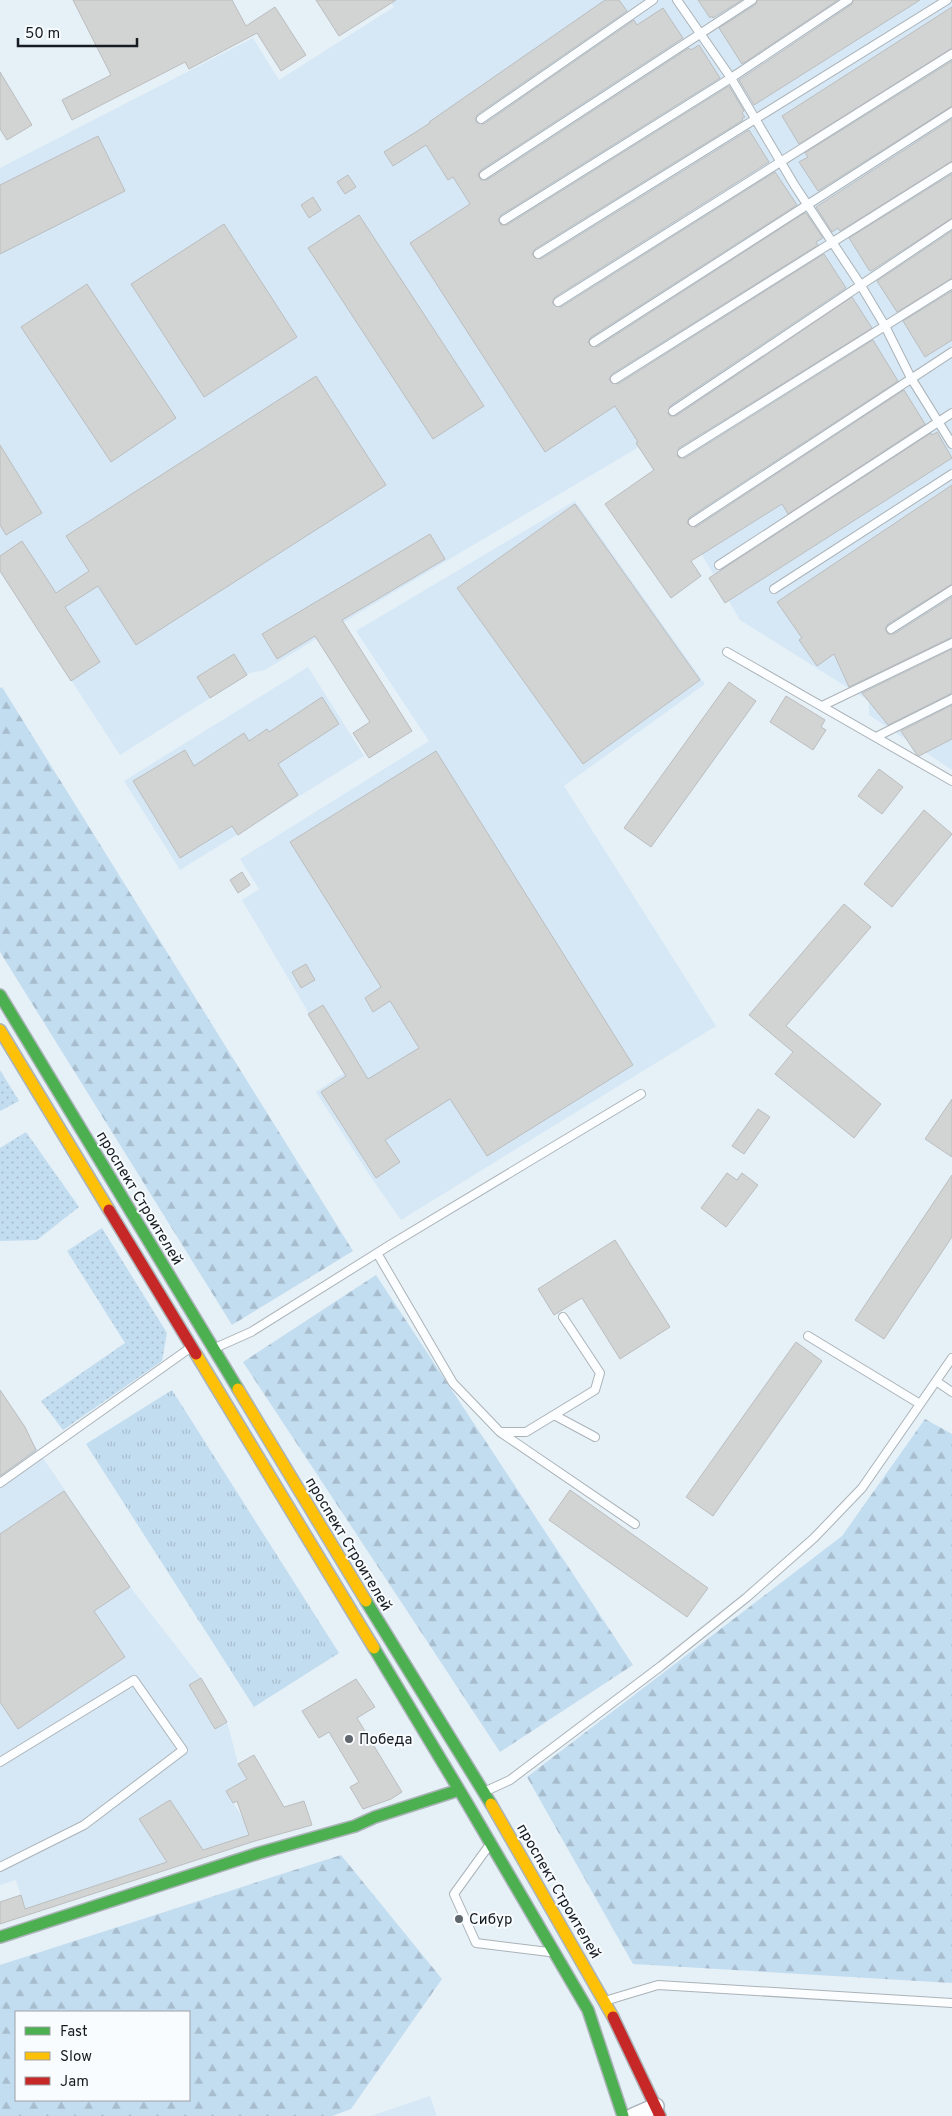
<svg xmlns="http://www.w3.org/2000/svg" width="952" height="2116" font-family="Overpass,sans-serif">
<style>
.built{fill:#d6e8f6}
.grass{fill:url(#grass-dots)}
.forest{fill:url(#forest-firs);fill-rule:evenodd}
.park{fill:url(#park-tufts)}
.building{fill:#d2d4d4;stroke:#bbbdbe}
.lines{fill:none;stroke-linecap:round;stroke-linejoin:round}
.lane-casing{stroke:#abb3b8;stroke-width:10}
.street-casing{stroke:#abb3b8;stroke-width:18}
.fast-casing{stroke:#abb3b8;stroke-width:14}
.slow-casing{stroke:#abb3b8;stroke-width:14}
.jam-casing{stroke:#abb3b8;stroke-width:14}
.lane{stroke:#fbfdfe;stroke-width:8}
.street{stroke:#fbfdfe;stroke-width:15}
.fast{stroke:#4caf50;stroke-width:11}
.slow{stroke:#ffc107;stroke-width:11}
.jam{stroke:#c62828;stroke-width:11}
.poi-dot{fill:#5f666c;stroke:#f8fcff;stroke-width:2}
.labels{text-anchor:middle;stroke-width:4;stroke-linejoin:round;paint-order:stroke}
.street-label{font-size:15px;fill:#161c21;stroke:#f8fcff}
.poi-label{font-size:15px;fill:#161c21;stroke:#f8fcff;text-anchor:start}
</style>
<defs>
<pattern id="grass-dots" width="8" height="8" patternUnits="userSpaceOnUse" patternTransform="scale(1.25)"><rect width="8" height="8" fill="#c3ddf0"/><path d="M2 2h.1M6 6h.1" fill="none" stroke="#a7bdce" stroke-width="1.8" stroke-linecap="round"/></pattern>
<pattern id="forest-firs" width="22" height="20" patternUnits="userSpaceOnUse" patternTransform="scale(1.25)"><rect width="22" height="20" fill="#c3ddf0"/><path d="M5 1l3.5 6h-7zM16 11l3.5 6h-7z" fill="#a7bdce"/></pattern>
<pattern id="park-tufts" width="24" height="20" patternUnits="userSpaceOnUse" patternTransform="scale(1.25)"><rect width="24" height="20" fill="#c3ddf0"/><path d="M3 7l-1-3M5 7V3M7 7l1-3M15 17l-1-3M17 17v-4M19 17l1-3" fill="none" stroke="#a7bdce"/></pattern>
</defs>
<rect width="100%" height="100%" fill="#e6f0f7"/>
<path class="built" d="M 389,0 L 952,0 L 952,770 L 869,715 L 869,701 L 740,620 L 639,447 L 372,605 L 265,670 L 250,673 L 120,755 L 0,571 L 0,168 L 253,38 L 279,80 L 394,7 Z
M 575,501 L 705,684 L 564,786 L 716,1026 L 401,1220 L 372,1179 L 316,1092 L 344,1073 L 242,900 L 259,889 L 240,859 L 429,741 L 356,631 Z
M 308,667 L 364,756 L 180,870 L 124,781 Z
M 31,1440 L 130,1587 L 201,1678 L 227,1722 L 238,1763 L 247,1779 L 226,1791 L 244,1820 L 249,1835 L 25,1909 L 16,1880 L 0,1885 L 0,1460 Z
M 430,2096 L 437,2116 L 371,2116 Z"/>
<path class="grass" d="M 0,1070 L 19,1101 L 0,1111 Z
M 26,1132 L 79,1207 L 37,1240 L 0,1241 L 0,1148 Z
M 102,1228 L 167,1333 L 162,1361 L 63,1430 L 41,1401 L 125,1343 L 67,1251 Z"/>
<path class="forest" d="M 2,687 L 353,1251 L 232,1325 L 0,952 L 0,688 Z
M 376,1275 L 633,1665 L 500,1752 L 243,1362 Z
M 925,1419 L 952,1434 L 952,1983 L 633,1964 L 527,1777 L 842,1536 Z
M 341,1855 L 442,1979 L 351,2109 L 332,2116 L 0,2116 L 0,1965 ZM 16,2012 L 189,2012 L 189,2100 L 16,2100 Z"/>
<path class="park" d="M 172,1390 L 339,1653 L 254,1707 L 86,1444 Z"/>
<path class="building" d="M 73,0 L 232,0 L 246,26 L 275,7 L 306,55 L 281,71 L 257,33 L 189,69 L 185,62 L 72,120 L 62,100 L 111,75 Z
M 316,0 L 396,0 L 339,36 Z
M 605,0 L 619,0 L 627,11 L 478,114 L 475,119 L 477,123 L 484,124 L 634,20 L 637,25 L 663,8 L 683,38 L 481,170 L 478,175 L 481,180 L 487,180 L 689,48 L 691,50 L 699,45 L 720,78 L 501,215 L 498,220 L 501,225 L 507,225 L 729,86 L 744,111 L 742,113 L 745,117 L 742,118 L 743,120 L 535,249 L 532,254 L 534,257 L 541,259 L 749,130 L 769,162 L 555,297 L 552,302 L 554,305 L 561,307 L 775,172 L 797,205 L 591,337 L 588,342 L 590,345 L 597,347 L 803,214 L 806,213 L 823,238 L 816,242 L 818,245 L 612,374 L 609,379 L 611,382 L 618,384 L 824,254 L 846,288 L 670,406 L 668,414 L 671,416 L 676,416 L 852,297 L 872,328 L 679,448 L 677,456 L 680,458 L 685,458 L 873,340 L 898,381 L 690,517 L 687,522 L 689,525 L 696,527 L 904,390 L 925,424 L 788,514 L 782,504 L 691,561 L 701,576 L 671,598 L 605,504 L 654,470 L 636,443 L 638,442 L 615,406 L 545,452 L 410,243 L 470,204 L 453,177 L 448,180 L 426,145 L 393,166 L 384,152 L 430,123 L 429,122 Z
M 698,0 L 742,0 L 713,18 L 712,16 L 710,18 Z
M 758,0 L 838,0 L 742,64 L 719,28 L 755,5 Z
M 854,0 L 920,0 L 754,105 L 739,80 L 851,5 Z
M 952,7 L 952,48 L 799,144 L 782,116 Z
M 952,61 L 952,106 L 818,191 L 799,162 L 808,157 L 805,153 Z
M 0,72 L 32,125 L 7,140 L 0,129 Z
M 952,119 L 952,161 L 840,231 L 838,228 L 832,232 L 816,207 Z
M 98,136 L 125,191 L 0,254 L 0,185 Z
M 952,174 L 952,218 L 871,271 L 869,270 L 849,238 Z
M 348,175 L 356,187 L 345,194 L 337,182 Z
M 313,197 L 321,210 L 309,218 L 301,205 Z
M 359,215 L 484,406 L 433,439 L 308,248 Z
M 224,224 L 297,337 L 204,397 L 131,284 Z
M 952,231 L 952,278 L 897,312 L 877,281 Z
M 87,284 L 176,418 L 111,462 L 21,327 Z
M 952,291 L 952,340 L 925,357 L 903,321 Z
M 316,376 L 386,485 L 136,645 L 98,586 L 65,607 L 100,662 L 71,681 L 0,571 L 0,556 L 22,541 L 56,593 L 89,571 L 66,536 Z
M 937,432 L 952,458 L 725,603 L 709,578 L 931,433 L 932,435 Z
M 0,445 L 42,513 L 6,535 L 0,525 Z
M 952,485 L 952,584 L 888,624 L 885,629 L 888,634 L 894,634 L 952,597 L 952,637 L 849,687 L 834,654 L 817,666 L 799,640 L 802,638 L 777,602 Z
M 575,504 L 700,680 L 583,764 L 457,588 Z
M 430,534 L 445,559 L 342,620 L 412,731 L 369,758 L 353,733 L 370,722 L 315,636 L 277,659 L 262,634 Z
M 952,649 L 952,693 L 888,725 L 862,693 Z
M 234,654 L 247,675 L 210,698 L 197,677 Z
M 729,682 L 756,701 L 651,847 L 624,828 Z
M 786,696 L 825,720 L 821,727 L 826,730 L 813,750 L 770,722 Z
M 322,697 L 339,724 L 278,764 L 298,795 L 238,835 L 232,826 L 180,858 L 133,781 L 185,750 L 194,766 L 244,733 L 249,741 L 267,729 L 269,732 Z
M 952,705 L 952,739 L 919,756 L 917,755 L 901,731 Z
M 436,751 L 633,1065 L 487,1156 L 450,1099 L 385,1140 L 400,1162 L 376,1178 L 321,1092 L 346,1076 L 308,1014 L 323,1005 L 368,1079 L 419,1048 L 390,1001 L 373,1012 L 365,998 L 381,987 L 290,842 Z
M 879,769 L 903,787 L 882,814 L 858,796 Z
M 924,810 L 952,834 L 892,907 L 864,884 Z
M 242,872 L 250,885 L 238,893 L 230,880 Z
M 844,904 L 871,927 L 786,1026 L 881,1104 L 854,1138 L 775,1074 L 793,1052 L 749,1015 Z
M 306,964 L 315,980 L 301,988 L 292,972 Z
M 952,1099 L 952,1157 L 925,1139 Z
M 758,1109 L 770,1117 L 744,1154 L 732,1146 Z
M 727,1173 L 737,1180 L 742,1173 L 758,1185 L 726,1227 L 701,1208 Z
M 952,1175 L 952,1237 L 884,1339 L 855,1320 Z
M 615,1240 L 670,1327 L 620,1359 L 582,1298 L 554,1315 L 538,1289 Z
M 796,1342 L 822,1361 L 713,1516 L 686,1497 Z
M 0,1390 L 25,1427 L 36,1450 L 0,1476 Z
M 570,1490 L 708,1588 L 687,1617 L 549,1520 Z
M 64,1491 L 130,1587 L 94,1611 L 125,1657 L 18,1729 L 0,1702 L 0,1534 Z
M 201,1678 L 227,1722 L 215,1729 L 189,1685 Z
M 356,1679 L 375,1707 L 357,1718 L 402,1792 L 391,1799 L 363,1809 L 350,1787 L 359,1782 L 329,1732 L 319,1738 L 302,1711 Z
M 254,1755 L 284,1807 L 304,1801 L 312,1825 L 255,1841 L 0,1924 L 0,1902 L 21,1895 L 25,1909 L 167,1862 L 139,1819 L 170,1800 L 203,1850 L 249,1835 L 237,1801 L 233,1803 L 226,1791 L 247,1779 L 238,1764 Z"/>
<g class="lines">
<g class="lane-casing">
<path id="lane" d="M 677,0 L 731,78 L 795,186 L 860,284 L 885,326 L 911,378 L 952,444
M 481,119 L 653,0
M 484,175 L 752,0
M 504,220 L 731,78 L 848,0
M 538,254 L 947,0
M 558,302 L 952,54
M 594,342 L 952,112
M 615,379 L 952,167
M 673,411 L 952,224
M 682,453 L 952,284
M 693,522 L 952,352
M 719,565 L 952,413
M 774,589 L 952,474
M 891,629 L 952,590
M 727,652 L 952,781
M 822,706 L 952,643
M 876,737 L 952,699
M 377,1253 L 453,1383 L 500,1432 L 526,1432 L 595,1390 L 600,1373 L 563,1317
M 808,1336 L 920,1404
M 215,1348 L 251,1332 L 390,1245 L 641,1094
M 936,1381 L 952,1392
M 554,1415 L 595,1437
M 500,1432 L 635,1524
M 0,1483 L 190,1348
M 0,1762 L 134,1680 L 183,1750 L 84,1825 L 0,1867
M 486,1791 L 510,1780 L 661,1666 L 746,1598 L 814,1538 L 862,1488 L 952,1358
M 488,1847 L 454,1894 L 476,1943 L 549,1952
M 608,2000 L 658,1985 L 952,2003"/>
</g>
<g class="street-casing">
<path id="street" d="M 633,2116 L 656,2106"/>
</g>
<g class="fast-casing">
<path id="fast" d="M 0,995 L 238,1389
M 366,1601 L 491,1804
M 374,1648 L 467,1803 L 588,2010 L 623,2116
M 0,1937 L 259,1853 L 355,1826 L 375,1817 L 459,1790"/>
</g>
<g class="slow-casing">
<path id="slow" d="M 0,1030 L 109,1210
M 196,1354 L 374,1648
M 238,1389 L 366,1601
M 491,1804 L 613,2017"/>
</g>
<g class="jam-casing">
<path id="jam" d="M 109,1210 L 196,1354
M 613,2017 L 660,2116"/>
</g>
<use href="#lane" class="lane"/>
<use href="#street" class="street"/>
<use href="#fast" class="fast"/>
<use href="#slow" class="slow"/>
<use href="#jam" class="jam"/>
</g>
<g class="poi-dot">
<circle cx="349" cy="1739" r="5"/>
<circle cx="459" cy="1919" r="5"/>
</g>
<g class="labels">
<g class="street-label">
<text transform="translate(140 1198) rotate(59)" y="5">проспект Строителей</text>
<text transform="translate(349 1544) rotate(59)" y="5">проспект Строителей</text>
<text transform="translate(559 1891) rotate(60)" y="5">проспект Строителей</text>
</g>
<g class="poi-label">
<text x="359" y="1744">Победа</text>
<text x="469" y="1924">Сибур</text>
</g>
</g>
<rect x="15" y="2011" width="175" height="90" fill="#f8fcff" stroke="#9ea2a6"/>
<rect x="25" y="2027" width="25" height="8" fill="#4caf50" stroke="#9ea2a6"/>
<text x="60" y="2036" font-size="15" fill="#161c21">Fast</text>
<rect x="25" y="2052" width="25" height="8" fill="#ffc107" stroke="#9ea2a6"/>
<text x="60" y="2061" font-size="15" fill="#161c21">Slow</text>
<rect x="25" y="2077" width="25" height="8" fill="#c62828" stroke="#9ea2a6"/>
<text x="60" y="2086" font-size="15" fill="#161c21">Jam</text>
<path d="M18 38v8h119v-8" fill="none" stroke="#161c21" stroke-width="2.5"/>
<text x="25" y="38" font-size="15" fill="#161c21" stroke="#f8fcff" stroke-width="4" paint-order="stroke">50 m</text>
</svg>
